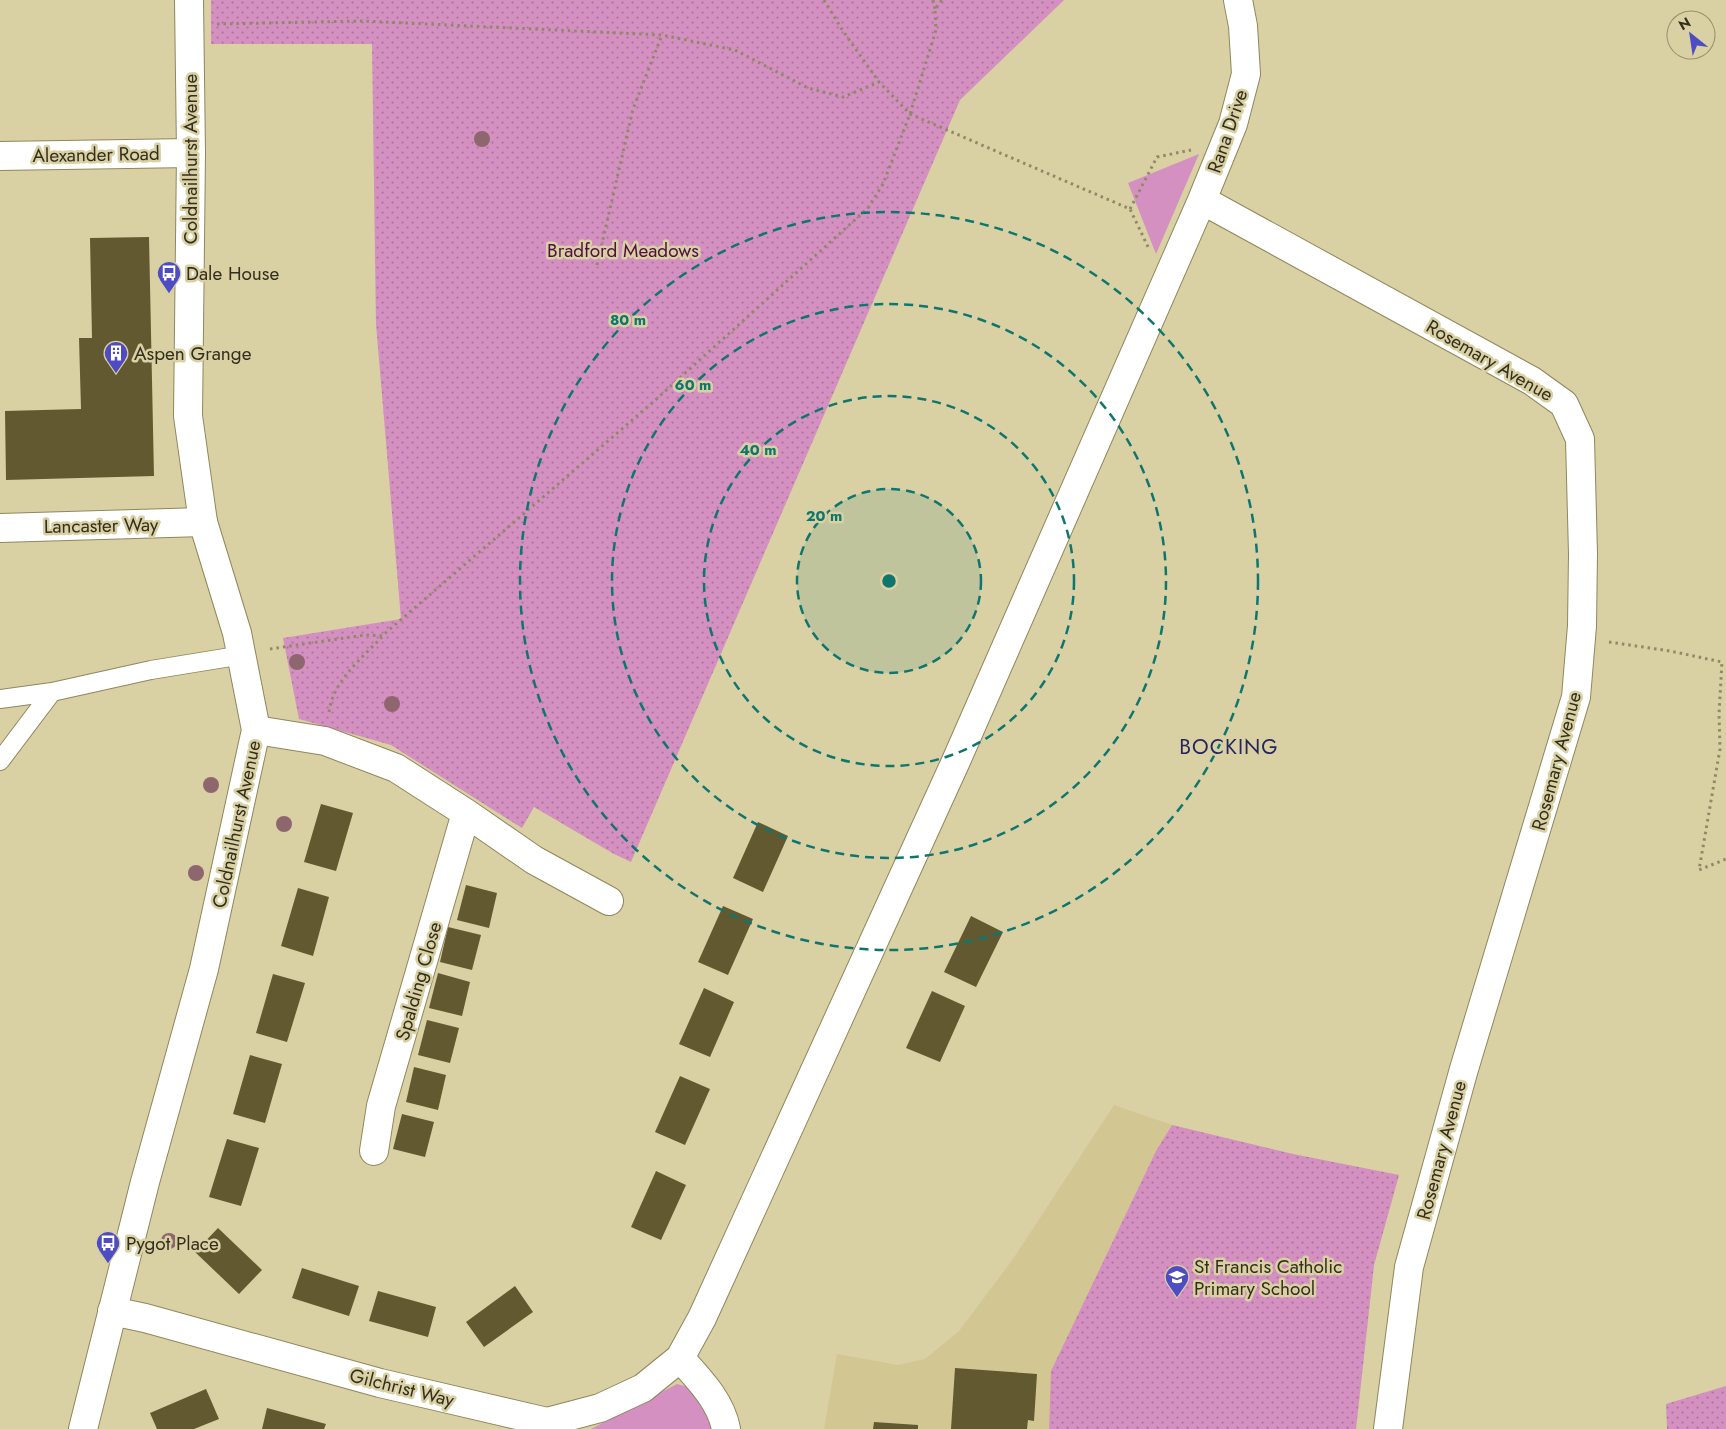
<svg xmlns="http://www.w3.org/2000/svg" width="1726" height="1429" font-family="Jost,sans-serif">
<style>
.built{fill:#d2c793}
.grass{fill:#d490c0}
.park{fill:url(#park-dots)}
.building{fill:#625931}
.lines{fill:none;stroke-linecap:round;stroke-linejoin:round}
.service-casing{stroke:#90875d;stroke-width:20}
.minor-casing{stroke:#90875d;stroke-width:30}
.tertiary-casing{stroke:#90875d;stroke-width:30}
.path{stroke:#908968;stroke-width:3;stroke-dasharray:2.5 4;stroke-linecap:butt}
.service{stroke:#fff;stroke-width:18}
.minor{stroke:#fff;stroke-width:28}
.tertiary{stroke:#fff;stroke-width:28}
.tree{fill:#8e666e}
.ring{fill:none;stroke:#0f766e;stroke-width:2.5;stroke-dasharray:9 6}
.labels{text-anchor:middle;stroke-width:5;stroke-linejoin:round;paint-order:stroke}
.street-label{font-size:19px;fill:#332f1e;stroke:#d9d0a3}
.park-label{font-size:19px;fill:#501042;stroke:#d9d0a3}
.poi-label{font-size:19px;fill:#332f1e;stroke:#d9d0a3;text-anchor:start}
.quarter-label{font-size:21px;letter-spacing:1px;fill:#252660;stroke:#d9d0a3}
.centre{fill:#0f766e;stroke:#d9d0a3;stroke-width:2.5}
.ring-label{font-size:15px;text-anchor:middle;font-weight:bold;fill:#0f766e;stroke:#d9d0a3;stroke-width:5;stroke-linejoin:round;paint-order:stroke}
</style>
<defs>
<pattern id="park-dots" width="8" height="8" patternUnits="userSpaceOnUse" patternTransform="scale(1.25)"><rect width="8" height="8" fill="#d490c0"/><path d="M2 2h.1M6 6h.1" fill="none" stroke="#ad769b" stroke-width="1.8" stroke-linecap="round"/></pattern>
</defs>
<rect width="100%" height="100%" fill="#d9d0a3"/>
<path class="built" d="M 1114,1105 L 1172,1125 L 1292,1155 L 1399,1175 L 1374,1265 L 1356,1429 L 824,1429 L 837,1354 L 898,1365 L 925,1359 L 959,1331 L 1013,1259 Z"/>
<path class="grass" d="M 1199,154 L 1156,254 L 1128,183 Z
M 677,1384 L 692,1388 L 715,1429 L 591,1429 Z"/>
<path class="park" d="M 211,0 L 1064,0 L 960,100 L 631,862 L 614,854 L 534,807 L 522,828 L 391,745 L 299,719 L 283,638 L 401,619 L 376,324 L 372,44 L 211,44 Z
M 1172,1125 L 1293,1154 L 1399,1175 L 1374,1265 L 1356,1429 L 1049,1429 L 1051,1371 L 1156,1151 Z
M 1726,1386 L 1726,1429 L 1667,1429 L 1666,1404 Z"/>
<path class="building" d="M 149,237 L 154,476 L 6,480 L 5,411 L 81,409 L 79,338 L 92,338 L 90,238 Z
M 321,804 L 353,813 L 336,871 L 304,862 Z
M 758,822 L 788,836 L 763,892 L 733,878 Z
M 466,885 L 497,893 L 489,928 L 457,920 Z
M 298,888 L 329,897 L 313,956 L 281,946 Z
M 723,906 L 753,919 L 728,975 L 698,962 Z
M 971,916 L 1003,932 L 976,987 L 944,972 Z
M 448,927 L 481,935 L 472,970 L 440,962 Z
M 438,973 L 470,982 L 462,1016 L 429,1008 Z
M 273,974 L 305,983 L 287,1042 L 256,1033 Z
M 704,988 L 734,1002 L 710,1057 L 679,1044 Z
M 932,991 L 965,1006 L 940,1062 L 906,1048 Z
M 427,1020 L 459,1028 L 450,1063 L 418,1055 Z
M 250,1055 L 282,1064 L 265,1123 L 233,1114 Z
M 414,1067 L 446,1075 L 438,1110 L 406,1102 Z
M 680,1076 L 710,1089 L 685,1145 L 655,1132 Z
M 402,1114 L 434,1122 L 425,1157 L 393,1149 Z
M 227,1139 L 259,1148 L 241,1206 L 209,1197 Z
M 656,1171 L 686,1185 L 661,1240 L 631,1227 Z
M 218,1228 L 262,1270 L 239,1294 L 195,1252 Z
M 302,1268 L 359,1286 L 349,1316 L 292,1298 Z
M 515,1286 L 533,1312 L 484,1347 L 466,1322 Z
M 378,1291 L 436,1307 L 428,1337 L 369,1321 Z
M 955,1368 L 1037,1374 L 1034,1421 L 1028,1420 L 1027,1429 L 951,1429 Z
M 206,1389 L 219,1419 L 194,1429 L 157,1429 L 150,1413 Z
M 267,1408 L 326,1424 L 324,1429 L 262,1429 Z
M 874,1422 L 918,1425 L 918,1429 L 873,1429 Z"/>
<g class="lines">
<g class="service-casing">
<path id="service" d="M 0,699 L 52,692 L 151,670 L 243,655
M 0,761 L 52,692"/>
</g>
<g class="minor-casing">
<path id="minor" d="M 0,156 L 191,153
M 1202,200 L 1532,381 L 1564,404 L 1580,439 L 1583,554 L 1582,626 L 1576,697 L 1464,1069 L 1409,1267 L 1388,1429
M 0,528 L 203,522
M 256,730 L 325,741 L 396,768 L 466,813 L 381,1106 L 374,1151
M 466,813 L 534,860 L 609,901
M 112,1311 L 145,1318 L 380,1383 L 547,1422 L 600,1408 L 643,1388 L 680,1358 L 702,1318 L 956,761 L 1202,200 L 1233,124 L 1246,74 L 1243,26 L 1238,0
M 680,1358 C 698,1378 721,1401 726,1429"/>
</g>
<g class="tertiary-casing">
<path id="tertiary" d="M 83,1429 L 145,1182 L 204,969 L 256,730 L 237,633 L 203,522 L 188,416 L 191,153 L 189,0"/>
</g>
<path class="path" d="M 824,0 L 843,31 L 879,82 L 910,114 L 1130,209 L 1149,249
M 933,0 L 935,9
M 217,24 L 363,21 L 662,35 L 735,50 L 808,88 L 843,97 L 879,82
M 1130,209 L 1157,157 L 1191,150
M 597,265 L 633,109 L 662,35
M 1609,642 L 1670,651 L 1722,662 L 1719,714 L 1720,749 L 1699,870 L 1726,859
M 270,649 L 365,635 L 382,636 L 652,403 L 868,208 L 883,184 L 910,114 L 936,30 L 935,9 L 942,0
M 329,712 C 333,681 362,658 382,637"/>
<use href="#service" class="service"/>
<use href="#minor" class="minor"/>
<use href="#tertiary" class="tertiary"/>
</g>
<g class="tree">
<circle cx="482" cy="139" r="8"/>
<circle cx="297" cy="662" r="8"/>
<circle cx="392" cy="704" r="8"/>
<circle cx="211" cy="785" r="8"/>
<circle cx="284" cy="824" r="8"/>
<circle cx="196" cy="873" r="8"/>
<circle cx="169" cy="1241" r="8"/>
</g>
<circle cx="889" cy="581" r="92" fill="#0f766e" fill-opacity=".12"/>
<g class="ring">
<circle cx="889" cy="581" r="92"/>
<circle cx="889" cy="581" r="185"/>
<circle cx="889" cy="581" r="277"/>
<circle cx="889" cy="581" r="369"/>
</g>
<defs>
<g id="bus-pin" transform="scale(1.25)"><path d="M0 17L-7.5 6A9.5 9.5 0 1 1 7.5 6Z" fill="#4d4cc3" stroke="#d9d0a3"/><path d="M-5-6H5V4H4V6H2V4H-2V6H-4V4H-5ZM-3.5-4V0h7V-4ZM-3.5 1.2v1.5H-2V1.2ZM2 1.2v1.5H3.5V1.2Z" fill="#fff"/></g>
<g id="building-pin" transform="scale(1.25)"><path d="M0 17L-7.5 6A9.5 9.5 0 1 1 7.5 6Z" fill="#4d4cc3" stroke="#d9d0a3"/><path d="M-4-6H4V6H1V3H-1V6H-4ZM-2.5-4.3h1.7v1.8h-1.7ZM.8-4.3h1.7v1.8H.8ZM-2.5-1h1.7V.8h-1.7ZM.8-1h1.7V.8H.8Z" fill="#fff"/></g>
<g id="school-pin" transform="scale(1.25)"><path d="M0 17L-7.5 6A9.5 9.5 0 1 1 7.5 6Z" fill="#4d4cc3" stroke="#d9d0a3"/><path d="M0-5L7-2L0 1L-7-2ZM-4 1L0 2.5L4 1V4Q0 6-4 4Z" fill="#fff"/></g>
</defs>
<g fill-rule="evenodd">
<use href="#bus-pin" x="169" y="273"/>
<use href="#building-pin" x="116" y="353"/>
<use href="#bus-pin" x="108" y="1243"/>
<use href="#school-pin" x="1177" y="1277"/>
</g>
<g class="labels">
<g class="street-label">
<text transform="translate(1227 131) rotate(-71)" y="7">Rana Drive</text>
<text transform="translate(96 154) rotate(-1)" y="7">Alexander Road</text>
<text transform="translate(190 159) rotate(-90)" y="7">Coldnailhurst Avenue</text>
<text transform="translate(1490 360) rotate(30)" y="7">Rosemary Avenue</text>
<text transform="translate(101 525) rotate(-1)" y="7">Lancaster Way</text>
<text transform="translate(1556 761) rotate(-75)" y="7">Rosemary Avenue</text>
<text transform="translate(236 824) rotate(-78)" y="7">Coldnailhurst Avenue</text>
<text transform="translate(418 981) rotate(-74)" y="7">Spalding Close</text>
<text transform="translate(1441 1150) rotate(-75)" y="7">Rosemary Avenue</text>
<text transform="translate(402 1387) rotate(14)" y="7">Gilchrist Way</text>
</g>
<g class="park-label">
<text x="623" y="257">Bradford Meadows</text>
</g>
<g class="poi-label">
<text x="186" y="280">Dale House</text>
<text x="134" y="360">Aspen Grange</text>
<text x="126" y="1250">Pygot Place</text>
<text x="1194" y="1273">St Francis Catholic<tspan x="1194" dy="22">Primary School</tspan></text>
</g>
<g class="quarter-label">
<text x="1229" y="754">BOCKING</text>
</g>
</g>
<circle cx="889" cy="581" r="8" class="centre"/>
<g class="ring-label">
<text x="628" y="325">80 m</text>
<text x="693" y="390">60 m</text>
<text x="758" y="455">40 m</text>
<text x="824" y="521">20 m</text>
</g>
<g transform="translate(1691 35) rotate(330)"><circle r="24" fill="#d9d0a3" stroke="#97906e"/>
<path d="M0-4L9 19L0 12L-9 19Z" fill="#4d4cc3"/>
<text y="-8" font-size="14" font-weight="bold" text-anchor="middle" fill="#332f1e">N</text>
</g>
</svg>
